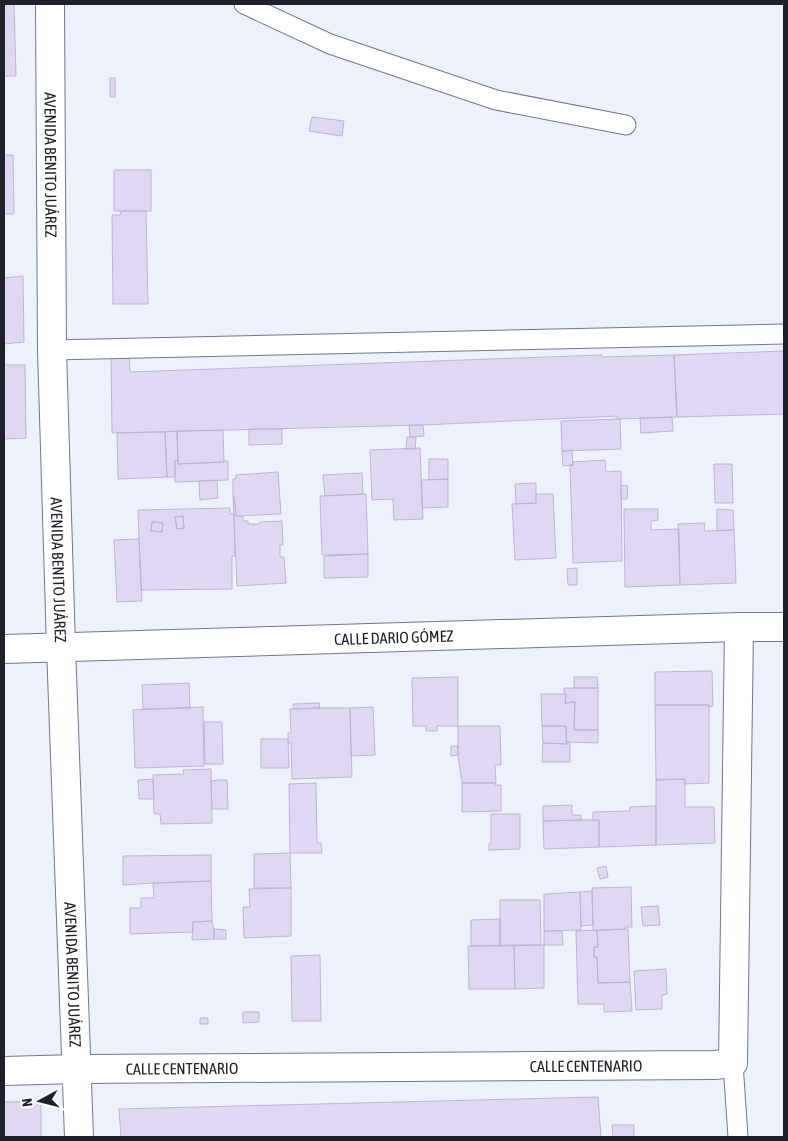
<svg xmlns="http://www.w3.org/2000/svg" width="788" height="1141" font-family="'Asap Condensed',sans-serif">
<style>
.building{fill:#dfd7f3;stroke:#bdb5d0;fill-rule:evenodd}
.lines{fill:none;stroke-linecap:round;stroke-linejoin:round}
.service-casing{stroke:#6f7890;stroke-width:21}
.minor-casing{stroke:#6f7890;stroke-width:30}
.tertiary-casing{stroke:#6f7890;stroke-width:30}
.service{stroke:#fff;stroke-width:19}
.minor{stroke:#fff;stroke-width:28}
.tertiary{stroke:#fff;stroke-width:28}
.labels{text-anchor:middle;stroke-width:5;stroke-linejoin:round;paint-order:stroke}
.street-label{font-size:16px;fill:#1e212b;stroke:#fff}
</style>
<rect width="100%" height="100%" fill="#ecf1fc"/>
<path class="building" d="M 4,4 L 14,4 L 16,76 L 4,76 Z
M 110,78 L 115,78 L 115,97 L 110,97 Z
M 312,117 L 344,121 L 342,136 L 309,131 Z
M 4,155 L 13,155 L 14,214 L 4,214 Z
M 114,170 L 151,170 L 151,211 L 114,211 Z
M 121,211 L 146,211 L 148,304 L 113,304 L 112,215 L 120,215 Z
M 23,276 L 24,342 L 4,344 L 4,278 Z
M 784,351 L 784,414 L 677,417 L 674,355 Z
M 129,355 L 130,372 L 602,355 L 602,357 L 674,355 L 677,417 L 617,419 L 617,416 L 423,425 L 112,433 L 111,356 Z
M 4,365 L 25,365 L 26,438 L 4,439 Z
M 672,417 L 673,431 L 641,433 L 640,418 Z
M 620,419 L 621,449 L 562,451 L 561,421 Z
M 409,425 L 423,425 L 424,436 L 410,437 Z
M 249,429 L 282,429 L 282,444 L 249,445 Z
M 223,430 L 224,462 L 178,464 L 177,431 Z
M 177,431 L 178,461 L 175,460 L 175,477 L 167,477 L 165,432 Z
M 165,432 L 167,477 L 118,479 L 117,433 Z
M 407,437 L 416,438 L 415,449 L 406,449 Z
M 420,448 L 423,519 L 394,520 L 393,499 L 372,500 L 370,450 Z
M 572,450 L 573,465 L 563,466 L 562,451 Z
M 429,459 L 448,459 L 448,479 L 429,480 Z
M 175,460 L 178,461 L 178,464 L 224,462 L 224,461 L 228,461 L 228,480 L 175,482 Z
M 605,460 L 606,472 L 621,471 L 622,561 L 573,563 L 570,465 L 573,465 L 573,462 Z
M 714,464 L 732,464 L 733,503 L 715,503 Z
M 278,472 L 281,514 L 236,516 L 234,496 L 233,496 L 233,479 L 236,479 L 236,475 Z
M 362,473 L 363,494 L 325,496 L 323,475 Z
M 448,479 L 448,507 L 422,508 L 421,480 Z
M 217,480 L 218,498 L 200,500 L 199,481 Z
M 536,483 L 536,503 L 516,504 L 515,484 Z
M 621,485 L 628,486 L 627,499 L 621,499 Z
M 363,494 L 366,494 L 368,554 L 322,555 L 320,496 Z
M 536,494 L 553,494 L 556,558 L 515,560 L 512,504 L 536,503 Z
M 233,496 L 234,496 L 236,516 L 243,516 L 243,521 L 248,521 L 248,524 L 259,524 L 260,522 L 282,521 L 283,545 L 280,545 L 280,557 L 284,557 L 286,583 L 237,586 Z
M 230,508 L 230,514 L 234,514 L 235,556 L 232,556 L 232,589 L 141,590 L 138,510 ZM 183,516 L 184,528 L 177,529 L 175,517 ZM 152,522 L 163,523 L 162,532 L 151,531 Z
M 624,509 L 658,509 L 658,520 L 651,521 L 651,530 L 679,529 L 680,585 L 625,587 Z
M 717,509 L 733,510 L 734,530 L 717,531 Z
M 183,516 L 184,528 L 177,529 L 175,517 Z
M 152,522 L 163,523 L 162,532 L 151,531 Z
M 705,523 L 704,531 L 734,530 L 736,583 L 680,585 L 678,524 Z
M 139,539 L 142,601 L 117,602 L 114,540 Z
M 368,554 L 368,577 L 324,578 L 324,556 Z
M 577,568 L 577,585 L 568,585 L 567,569 Z
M 712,671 L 713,706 L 708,707 L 709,705 L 655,705 L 655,672 Z
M 458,677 L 458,726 L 437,726 L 437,731 L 426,731 L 426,726 L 413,726 L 412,678 Z
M 574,677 L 597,677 L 598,688 L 574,688 Z
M 189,683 L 190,708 L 143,709 L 142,685 Z
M 564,688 L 598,688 L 598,730 L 574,730 L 575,702 L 565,703 L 566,694 L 564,694 Z
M 541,694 L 566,694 L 565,703 L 575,702 L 574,730 L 598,730 L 598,743 L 566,742 L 566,726 L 542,726 Z
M 319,703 L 320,708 L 293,709 L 293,704 Z
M 655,705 L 709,705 L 709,783 L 684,784 L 685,779 L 656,780 Z
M 203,707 L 204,766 L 135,768 L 133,710 Z
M 373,707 L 375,755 L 351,756 L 350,708 Z
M 320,708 L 350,708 L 352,777 L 292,779 L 291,743 L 288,743 L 288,733 L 291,733 L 290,709 Z
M 204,722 L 222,722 L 223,764 L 205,764 Z
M 458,726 L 500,726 L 501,765 L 495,765 L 496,783 L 462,783 L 458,755 Z
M 542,726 L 566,726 L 567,744 L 543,743 Z
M 261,739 L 288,739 L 289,768 L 261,768 Z
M 566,742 L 570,742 L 570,762 L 542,762 L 543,743 L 567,744 Z
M 451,746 L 458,746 L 458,755 L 451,756 Z
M 211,769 L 212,823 L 161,824 L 160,814 L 154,814 L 153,775 L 184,774 L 183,770 Z
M 153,779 L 154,799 L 139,799 L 138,780 Z
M 685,779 L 685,807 L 714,807 L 715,843 L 656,845 L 656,780 Z
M 219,780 L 227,780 L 228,809 L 212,809 L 211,781 Z
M 316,783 L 317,843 L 321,843 L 322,853 L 290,853 L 289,784 Z
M 462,783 L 496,783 L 495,785 L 501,785 L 501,811 L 462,812 Z
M 572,805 L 572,815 L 581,815 L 581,820 L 543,821 L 543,806 Z
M 656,806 L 656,845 L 599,847 L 599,820 L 593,821 L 593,812 L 630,811 L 630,807 Z
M 491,814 L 520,814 L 520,849 L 489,850 L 489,844 L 491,843 Z
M 581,820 L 599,820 L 599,847 L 544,849 L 543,821 Z
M 290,853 L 291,888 L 254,888 L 254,854 Z
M 211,855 L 211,881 L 153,883 L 123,885 L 123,856 Z
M 606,866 L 608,877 L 600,879 L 597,868 Z
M 211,881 L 212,921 L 193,922 L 193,932 L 130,934 L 130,908 L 141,908 L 141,898 L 154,898 L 153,883 Z
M 631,887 L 632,927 L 625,927 L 625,929 L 593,931 L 592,888 Z
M 291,888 L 291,936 L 244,938 L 243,907 L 250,907 L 249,889 Z
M 592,891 L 593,925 L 581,926 L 580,892 Z
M 580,892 L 581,930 L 544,931 L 544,894 Z
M 500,900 L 540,900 L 541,945 L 500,946 Z
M 658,906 L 660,925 L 643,926 L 641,907 Z
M 500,919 L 500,946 L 471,946 L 471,920 Z
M 212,921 L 214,929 L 214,939 L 192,940 L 193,922 Z
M 214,929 L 226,930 L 226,939 L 214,939 Z
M 628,929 L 630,982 L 598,983 L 597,957 L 594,957 L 594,947 L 598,947 L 597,930 Z
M 597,930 L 598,947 L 594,947 L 594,957 L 597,957 L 598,983 L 630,982 L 632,1011 L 604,1012 L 604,1004 L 578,1004 L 576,931 Z
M 544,931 L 562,931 L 563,945 L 544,945 Z
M 514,945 L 544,945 L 544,988 L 515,989 Z
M 514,945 L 515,989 L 469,989 L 468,946 Z
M 320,955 L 321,1021 L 292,1021 L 291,956 Z
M 666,969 L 667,994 L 662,995 L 662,1009 L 636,1010 L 634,971 Z
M 243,1012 L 259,1012 L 259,1022 L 243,1023 Z
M 200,1018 L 208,1018 L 208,1024 L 200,1024 Z
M 598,1097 L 601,1137 L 121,1137 L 119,1109 Z
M 41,1101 L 41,1137 L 4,1137 L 4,1102 Z
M 612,1125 L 634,1125 L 634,1137 L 613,1137 Z"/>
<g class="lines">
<g class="service-casing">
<path id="service" d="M 244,4 L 330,44 L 496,100 L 626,125
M 52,350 L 784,334
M 733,1063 L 738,1137"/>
</g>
<g class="minor-casing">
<g id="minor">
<path id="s1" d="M 4,649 L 739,627 L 784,627"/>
<path id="s2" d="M 4,1071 L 77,1069 L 714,1065 L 733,1063 L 739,627"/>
</g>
</g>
<g class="tertiary-casing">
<g id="tertiary">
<path id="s3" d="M 50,4 L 52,350 L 61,647 L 79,1137"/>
</g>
</g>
<use href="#service" class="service"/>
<use href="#minor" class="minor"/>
<use href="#tertiary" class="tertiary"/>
</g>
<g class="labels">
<g class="street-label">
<text dy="6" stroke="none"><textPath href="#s3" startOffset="161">AVENIDA BENITO JUÁREZ</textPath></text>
<text dy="6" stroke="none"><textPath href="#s3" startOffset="566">AVENIDA BENITO JUÁREZ</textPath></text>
<text dy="6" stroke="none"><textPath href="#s1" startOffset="390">CALLE DARIO GÓMEZ</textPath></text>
<text dy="6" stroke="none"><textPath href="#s3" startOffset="971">AVENIDA BENITO JUÁREZ</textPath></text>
<text dy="6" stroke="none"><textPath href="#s2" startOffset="582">CALLE CENTENARIO</textPath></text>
<text dy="6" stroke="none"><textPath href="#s2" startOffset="178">CALLE CENTENARIO</textPath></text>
</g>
</g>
<rect width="788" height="1141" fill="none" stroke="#1e212b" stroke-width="10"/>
<g transform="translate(40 1101) rotate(263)" stroke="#ffffff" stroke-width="4" paint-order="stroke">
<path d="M0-4L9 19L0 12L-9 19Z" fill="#1e212b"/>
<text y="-8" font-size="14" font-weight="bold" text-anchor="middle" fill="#1e212b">N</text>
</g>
</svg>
